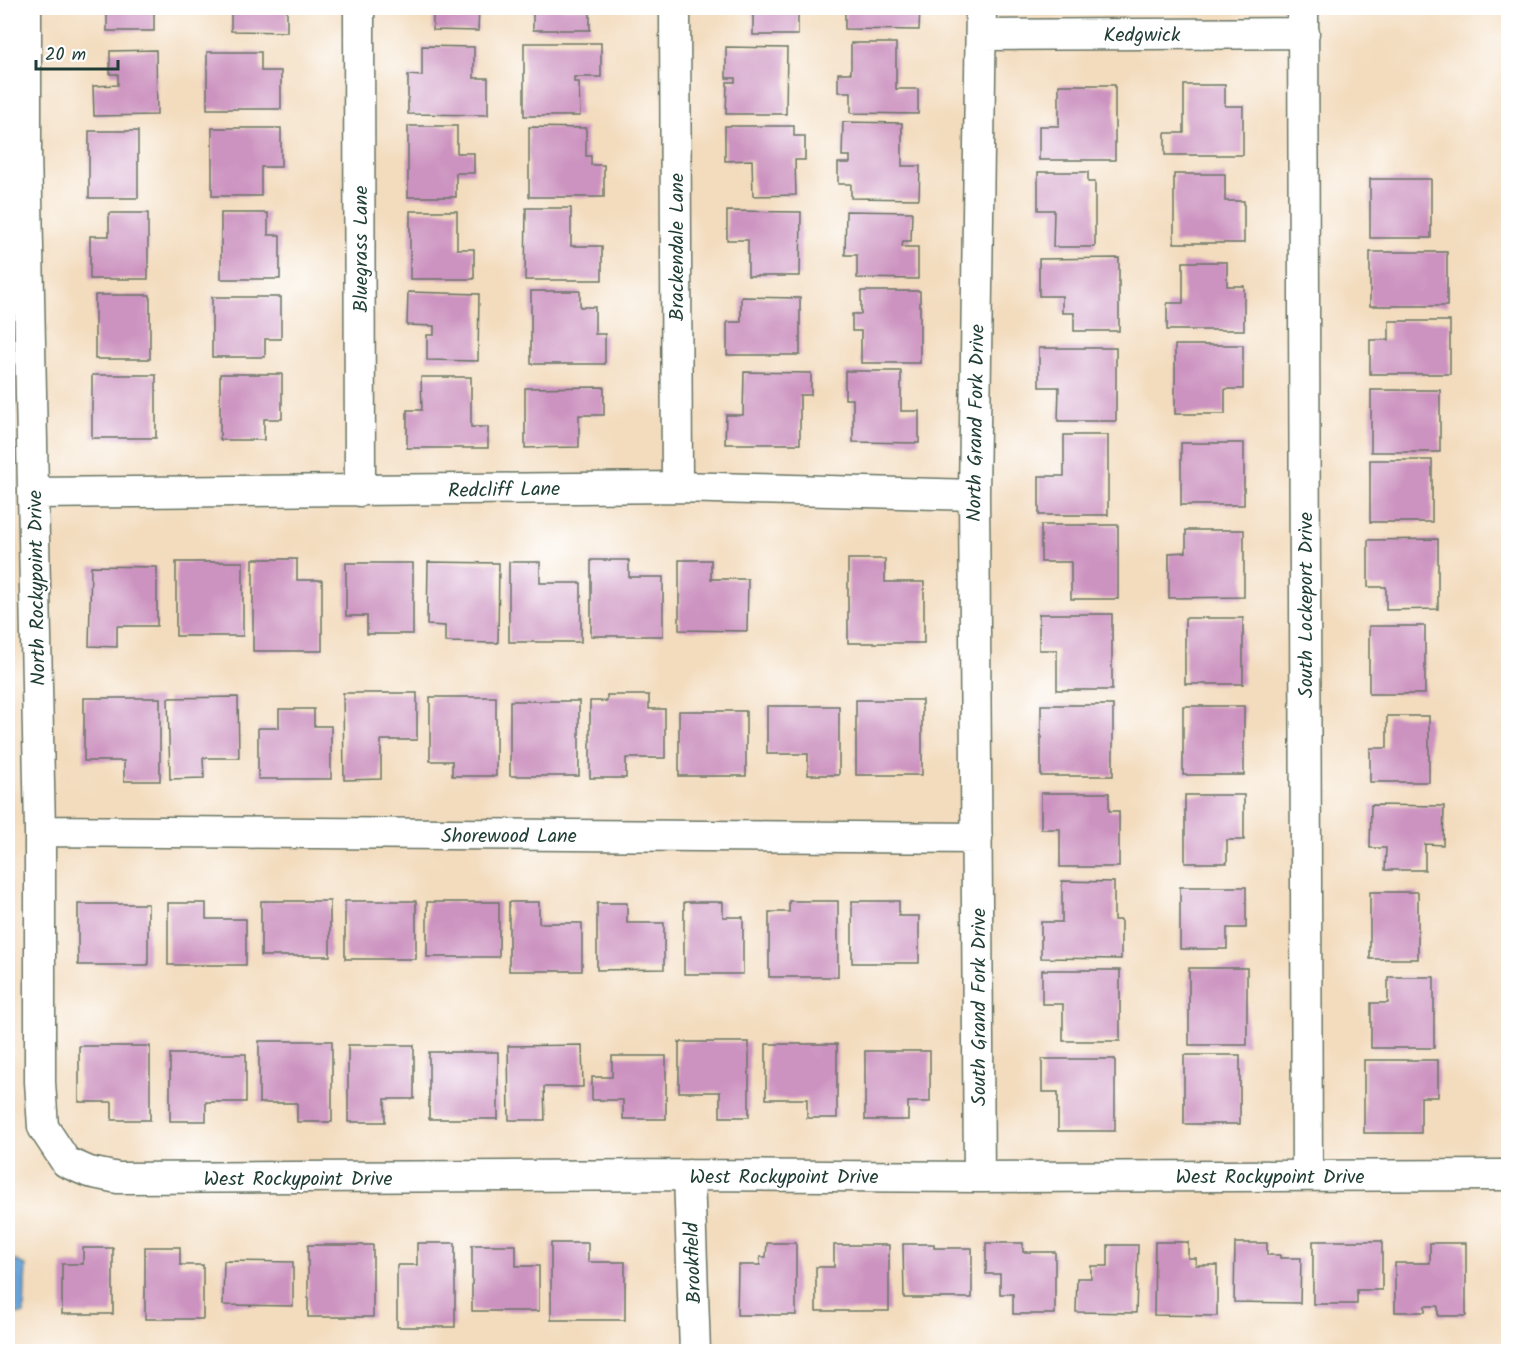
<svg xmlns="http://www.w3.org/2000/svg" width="1516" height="1359" font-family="Kalam,sans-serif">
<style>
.water{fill:#67a2d7;stroke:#437086;stroke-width:1.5}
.building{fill:#cc93c0}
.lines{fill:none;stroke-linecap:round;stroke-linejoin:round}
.minor-casing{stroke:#697564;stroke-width:33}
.minor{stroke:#fff;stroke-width:30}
.labels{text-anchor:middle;stroke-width:5;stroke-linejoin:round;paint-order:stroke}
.street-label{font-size:20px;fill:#1f3d34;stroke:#fff}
</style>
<rect width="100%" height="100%" fill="#fff"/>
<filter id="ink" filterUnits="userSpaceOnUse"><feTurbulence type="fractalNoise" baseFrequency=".0167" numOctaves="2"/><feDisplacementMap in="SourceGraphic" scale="12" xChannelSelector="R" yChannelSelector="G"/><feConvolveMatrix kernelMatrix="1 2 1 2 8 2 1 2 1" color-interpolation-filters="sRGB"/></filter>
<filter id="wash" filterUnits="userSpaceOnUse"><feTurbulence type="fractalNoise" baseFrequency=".008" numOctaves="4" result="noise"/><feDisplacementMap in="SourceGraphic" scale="24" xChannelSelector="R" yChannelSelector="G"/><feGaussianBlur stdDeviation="1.35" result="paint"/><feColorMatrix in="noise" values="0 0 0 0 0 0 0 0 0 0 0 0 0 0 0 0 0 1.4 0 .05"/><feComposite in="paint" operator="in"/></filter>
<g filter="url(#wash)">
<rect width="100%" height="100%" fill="#f3dcbe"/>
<path class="water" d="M 8,1256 L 26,1266 L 24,1314 L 8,1314 Z"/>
<g id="blocks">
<path class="building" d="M 107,8 L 154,8 L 154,31 L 107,31 Z
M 231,8 L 287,8 L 287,32 L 231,31 Z
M 433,8 L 479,8 L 478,31 L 433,30 Z
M 533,8 L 590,8 L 590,30 L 533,30 Z
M 753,8 L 798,8 L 798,35 L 753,35 Z
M 845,8 L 920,8 L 919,30 L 845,29 Z
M 524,43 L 601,43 L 601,77 L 574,77 L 574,82 L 579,82 L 580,116 L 524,116 Z
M 851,43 L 896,43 L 896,89 L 918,89 L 918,114 L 851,113 L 851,92 L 838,92 L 838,73 L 851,73 Z
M 422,46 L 474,47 L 474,78 L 488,78 L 488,115 L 408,114 L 408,75 L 422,76 Z
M 726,47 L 787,48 L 786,114 L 726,114 L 727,82 L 735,82 L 735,78 L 726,78 Z
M 156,50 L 157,115 L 94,116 L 93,86 L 118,85 L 118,74 L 110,74 L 110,51 Z
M 207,52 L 261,52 L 261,71 L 281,71 L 281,109 L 207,109 Z
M 1059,85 L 1115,85 L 1115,160 L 1039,160 L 1039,126 L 1059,126 Z
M 1184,85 L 1225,85 L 1225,106 L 1243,106 L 1243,155 L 1165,155 L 1165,133 L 1184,133 Z
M 843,122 L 902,123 L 902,166 L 920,166 L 919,199 L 851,198 L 851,184 L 838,184 L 838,163 L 850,163 L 850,156 L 842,156 Z
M 408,126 L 457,126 L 457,153 L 474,153 L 474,173 L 456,173 L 456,197 L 408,197 Z
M 725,126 L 794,126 L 794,136 L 805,136 L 805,160 L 795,160 L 796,195 L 753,196 L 752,160 L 725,161 Z
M 529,127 L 586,128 L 586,156 L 591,156 L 591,165 L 604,165 L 604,197 L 529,197 Z
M 212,128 L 281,128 L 281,167 L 261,167 L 261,196 L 212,196 Z
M 89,131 L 138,131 L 138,198 L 89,198 Z
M 1038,172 L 1088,172 L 1088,182 L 1095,182 L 1095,247 L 1053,247 L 1054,210 L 1038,210 Z
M 1174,174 L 1225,174 L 1225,201 L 1244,201 L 1244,243 L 1174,243 Z
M 1370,179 L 1431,179 L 1431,238 L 1370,238 Z
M 526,208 L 571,208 L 571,246 L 602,246 L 602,280 L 525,280 Z
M 410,211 L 457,211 L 457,249 L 474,249 L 474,279 L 410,279 Z
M 727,211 L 801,212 L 800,276 L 748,276 L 748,240 L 727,240 Z
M 846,211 L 912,212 L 911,241 L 903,241 L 902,247 L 918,247 L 918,279 L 857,278 L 857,255 L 845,255 Z
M 109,213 L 148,213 L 148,279 L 90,279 L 90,236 L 109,236 Z
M 221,213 L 268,213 L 268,235 L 280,235 L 280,279 L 221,279 Z
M 1370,252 L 1447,252 L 1447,306 L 1370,306 Z
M 1119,258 L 1119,331 L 1074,331 L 1074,313 L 1062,313 L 1062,296 L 1039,296 L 1039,259 Z
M 1183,262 L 1227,262 L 1227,286 L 1244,286 L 1244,330 L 1167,330 L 1167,303 L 1183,303 Z
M 531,291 L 580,291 L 580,307 L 595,307 L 595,334 L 605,334 L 605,364 L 531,364 Z
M 861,291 L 920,291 L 920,363 L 861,363 L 861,331 L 852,331 L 852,314 L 861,314 Z
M 408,292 L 479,294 L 478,361 L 427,360 L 427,335 L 434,335 L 434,326 L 407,325 Z
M 95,295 L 150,295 L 150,359 L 95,359 Z
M 212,297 L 281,297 L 281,339 L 265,339 L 265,357 L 212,357 Z
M 741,297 L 800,298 L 800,355 L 727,355 L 727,322 L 741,322 Z
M 1389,321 L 1450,321 L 1450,374 L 1370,374 L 1370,340 L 1389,340 Z
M 1175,345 L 1243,345 L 1243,389 L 1225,389 L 1225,414 L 1175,414 Z
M 1039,348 L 1116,348 L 1116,421 L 1058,421 L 1059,387 L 1039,387 Z
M 845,371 L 901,371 L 901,411 L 919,411 L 919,443 L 853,442 L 853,399 L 845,399 Z
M 744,372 L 811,373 L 811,395 L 800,395 L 800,444 L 725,444 L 726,415 L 743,415 Z
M 220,374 L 282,374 L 282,419 L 264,419 L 264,440 L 220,440 Z
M 92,375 L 156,375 L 156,438 L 92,438 Z
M 421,377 L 471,377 L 471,427 L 488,427 L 488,448 L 407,448 L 407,410 L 422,410 Z
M 604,387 L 604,415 L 579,415 L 579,447 L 525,448 L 525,388 Z
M 1371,390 L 1440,390 L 1440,452 L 1371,452 Z
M 1064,435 L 1108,435 L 1108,515 L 1039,515 L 1039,476 L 1064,476 Z
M 1181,443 L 1244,443 L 1244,505 L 1181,505 Z
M 1370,460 L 1432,460 L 1432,522 L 1370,522 Z
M 1041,525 L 1118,525 L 1118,599 L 1071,599 L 1071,562 L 1041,562 Z
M 1186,530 L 1244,530 L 1244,597 L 1169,598 L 1169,553 L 1186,552 Z
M 1438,539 L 1438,609 L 1386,610 L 1386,587 L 1368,587 L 1368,540 Z
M 253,559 L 297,559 L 297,580 L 322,580 L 322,651 L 253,651 Z
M 848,559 L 885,559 L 885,582 L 924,582 L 924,643 L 848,643 Z
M 591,560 L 629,560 L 629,577 L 663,577 L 663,636 L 591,636 Z
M 679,560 L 711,560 L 711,579 L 748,579 L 747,631 L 679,630 Z
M 176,562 L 243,562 L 243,636 L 176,636 Z
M 428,562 L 499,563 L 498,643 L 445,642 L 445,626 L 427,625 Z
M 509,562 L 540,562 L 540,583 L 581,583 L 581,642 L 509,642 Z
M 346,563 L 413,563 L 413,634 L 367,634 L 367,616 L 346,616 Z
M 91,566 L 157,567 L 157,626 L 117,626 L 117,647 L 89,646 Z
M 1039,614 L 1112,614 L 1112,690 L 1057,690 L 1057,650 L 1039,650 Z
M 1185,618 L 1243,618 L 1243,684 L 1185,684 Z
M 1369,626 L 1425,626 L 1425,694 L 1369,694 Z
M 343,693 L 417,693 L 417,740 L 381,740 L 381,779 L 344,780 Z
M 607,695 L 649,695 L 649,709 L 665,709 L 665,758 L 626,758 L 626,778 L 590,778 L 590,701 L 607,701 Z
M 238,697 L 239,758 L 203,758 L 204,778 L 170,779 L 168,698 Z
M 430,697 L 496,697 L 496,776 L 452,776 L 452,761 L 430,761 Z
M 84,698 L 160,698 L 160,781 L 124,781 L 124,761 L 84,761 Z
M 856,700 L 922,700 L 922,775 L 856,775 Z
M 510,701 L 579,701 L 579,776 L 510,776 Z
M 1041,705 L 1113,705 L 1113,776 L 1041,776 Z
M 767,706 L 839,706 L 839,775 L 808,775 L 808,754 L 767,754 Z
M 1183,706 L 1244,706 L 1244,775 L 1183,775 Z
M 279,709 L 314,709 L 314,726 L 331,726 L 331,779 L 258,779 L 258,728 L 279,728 Z
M 679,711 L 746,711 L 746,776 L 679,776 Z
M 1387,716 L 1429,716 L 1429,782 L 1370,782 L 1370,748 L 1387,748 Z
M 1041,793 L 1109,793 L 1109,811 L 1119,811 L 1119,867 L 1060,867 L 1060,829 L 1041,829 Z
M 1185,795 L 1244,795 L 1244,840 L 1227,840 L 1227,863 L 1185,863 Z
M 1371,805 L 1444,806 L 1443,845 L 1425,844 L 1425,870 L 1385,870 L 1386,848 L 1370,848 Z
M 1062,881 L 1114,882 L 1114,920 L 1121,920 L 1121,959 L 1041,958 L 1041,922 L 1062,922 Z
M 1180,887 L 1246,887 L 1246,928 L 1227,928 L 1227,949 L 1180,949 Z
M 1370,892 L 1418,892 L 1418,959 L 1370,959 Z
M 261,901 L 330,901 L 330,956 L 261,956 Z
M 345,901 L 416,901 L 416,959 L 345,959 Z
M 789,901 L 838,901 L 838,977 L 769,977 L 769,912 L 789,912 Z
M 852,901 L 899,901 L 899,916 L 919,916 L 919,963 L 852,963 Z
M 427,902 L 499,902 L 499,957 L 427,957 Z
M 509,902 L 539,902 L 539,923 L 582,923 L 582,971 L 509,971 Z
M 684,902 L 723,902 L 723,917 L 743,917 L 743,974 L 684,974 Z
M 168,903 L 206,903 L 206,919 L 246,919 L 246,965 L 168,965 Z
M 597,903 L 627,903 L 627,923 L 664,923 L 664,969 L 597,970 Z
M 78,904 L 148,904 L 148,965 L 78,965 Z
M 1189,968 L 1247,968 L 1247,1045 L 1189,1045 Z
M 1042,970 L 1120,970 L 1120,1041 L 1063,1041 L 1063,1004 L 1042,1004 Z
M 1388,977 L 1434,977 L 1434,1048 L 1371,1048 L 1371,1003 L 1388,1003 Z
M 259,1041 L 332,1041 L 332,1122 L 297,1122 L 297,1103 L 259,1103 Z
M 679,1042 L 749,1042 L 749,1117 L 720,1117 L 720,1092 L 679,1092 Z
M 766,1044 L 837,1044 L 837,1118 L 807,1118 L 807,1099 L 766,1099 Z
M 348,1045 L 414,1045 L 414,1099 L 385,1099 L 385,1122 L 348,1122 Z
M 582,1045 L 583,1087 L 544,1087 L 545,1120 L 509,1120 L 508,1046 Z
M 79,1046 L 150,1046 L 150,1120 L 112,1120 L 112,1102 L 79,1102 Z
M 865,1051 L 930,1051 L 930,1102 L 908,1102 L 908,1120 L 865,1120 Z
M 429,1052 L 498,1052 L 498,1119 L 429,1119 Z
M 170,1054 L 246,1054 L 246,1102 L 206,1102 L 206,1121 L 170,1121 Z
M 1184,1055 L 1240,1055 L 1240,1124 L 1184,1124 Z
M 612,1056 L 666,1056 L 666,1119 L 623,1119 L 623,1100 L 592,1100 L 592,1077 L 612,1077 Z
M 1042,1059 L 1115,1059 L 1115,1131 L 1058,1131 L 1058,1092 L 1042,1092 Z
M 1364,1060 L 1438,1060 L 1438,1097 L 1421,1097 L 1421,1133 L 1364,1133 Z
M 1313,1241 L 1382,1241 L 1382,1290 L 1357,1290 L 1357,1304 L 1313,1304 Z
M 1155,1242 L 1188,1242 L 1188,1258 L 1196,1258 L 1196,1265 L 1217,1265 L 1217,1316 L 1154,1315 Z
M 417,1243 L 455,1243 L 455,1327 L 397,1327 L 397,1265 L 417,1265 Z
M 551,1243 L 588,1243 L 588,1262 L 625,1262 L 625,1320 L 551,1320 Z
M 767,1243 L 796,1243 L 796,1315 L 737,1315 L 738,1265 L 760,1265 L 760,1257 L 766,1257 Z
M 986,1243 L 1023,1243 L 1023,1252 L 1055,1252 L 1055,1314 L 1013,1314 L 1013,1294 L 1000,1294 L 1000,1274 L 986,1274 Z
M 1235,1243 L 1267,1243 L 1267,1255 L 1280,1255 L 1280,1258 L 1301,1258 L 1300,1303 L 1234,1302 Z
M 1430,1243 L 1466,1243 L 1466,1316 L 1438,1316 L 1438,1306 L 1425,1306 L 1425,1312 L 1395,1312 L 1395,1263 L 1430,1263 Z
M 903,1244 L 934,1244 L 934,1248 L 972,1248 L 972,1298 L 904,1298 Z
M 308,1245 L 373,1245 L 373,1317 L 308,1317 Z
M 472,1245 L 516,1245 L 516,1266 L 539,1266 L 539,1311 L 472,1311 Z
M 834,1245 L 889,1245 L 889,1311 L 816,1311 L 816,1267 L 834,1267 Z
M 1108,1245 L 1138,1245 L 1136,1313 L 1076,1312 L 1077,1278 L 1091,1278 L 1091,1266 L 1108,1266 Z
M 145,1247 L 180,1247 L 180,1265 L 203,1265 L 203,1319 L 145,1319 Z
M 83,1248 L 113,1248 L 113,1314 L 62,1314 L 62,1264 L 83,1264 Z
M 224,1261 L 293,1262 L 293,1306 L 223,1305 Z"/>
</g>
</g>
<g filter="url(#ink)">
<use href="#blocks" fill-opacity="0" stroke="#697564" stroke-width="1.5"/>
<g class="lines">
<g class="minor-casing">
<path id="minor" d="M 26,8 L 26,150 L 40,831 L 40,1082 L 43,1127 L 66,1162 L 89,1172 L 118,1178 L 689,1175 L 979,1177 L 1503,1175
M 359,8 L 360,491
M 675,8 L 677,487
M 1303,8 L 1307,1176
M 981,35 L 1304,33
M 34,493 L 677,487 L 974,495
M 40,831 L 977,838
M 689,1175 L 695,1352
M 979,1177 L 974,495 L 981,8"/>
</g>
<use href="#minor" class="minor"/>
</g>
</g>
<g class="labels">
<g class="street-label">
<text x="1142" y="41">Kedgwick</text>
<text transform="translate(676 247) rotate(-90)" y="7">Brackendale Lane</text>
<text transform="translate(360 249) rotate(-90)" y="7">Bluegrass Lane</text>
<text transform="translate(975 423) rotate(-89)" y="7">North Grand Fork Drive</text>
<text transform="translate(504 489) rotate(-1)" y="7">Redcliff Lane</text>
<text transform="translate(36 588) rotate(-91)" y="7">North Rockypoint Drive</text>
<text transform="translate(1305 605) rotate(-90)" y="7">South Lockeport Drive</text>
<text x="509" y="842">Shorewood Lane</text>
<text transform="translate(978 1007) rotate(-90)" y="7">South Grand Fork Drive</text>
<text x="784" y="1183">West Rockypoint Drive</text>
<text x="1270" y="1183">West Rockypoint Drive</text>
<text x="298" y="1185">West Rockypoint Drive</text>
<text transform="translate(692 1263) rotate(-92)" y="7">Brookfield</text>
</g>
</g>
<rect width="1516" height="1359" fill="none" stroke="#fff" stroke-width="30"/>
<path d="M36 60v9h82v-9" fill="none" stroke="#1f3d34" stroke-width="3"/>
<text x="45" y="60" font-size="18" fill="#1f3d34" stroke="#ffffff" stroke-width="4.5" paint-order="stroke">20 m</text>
</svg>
